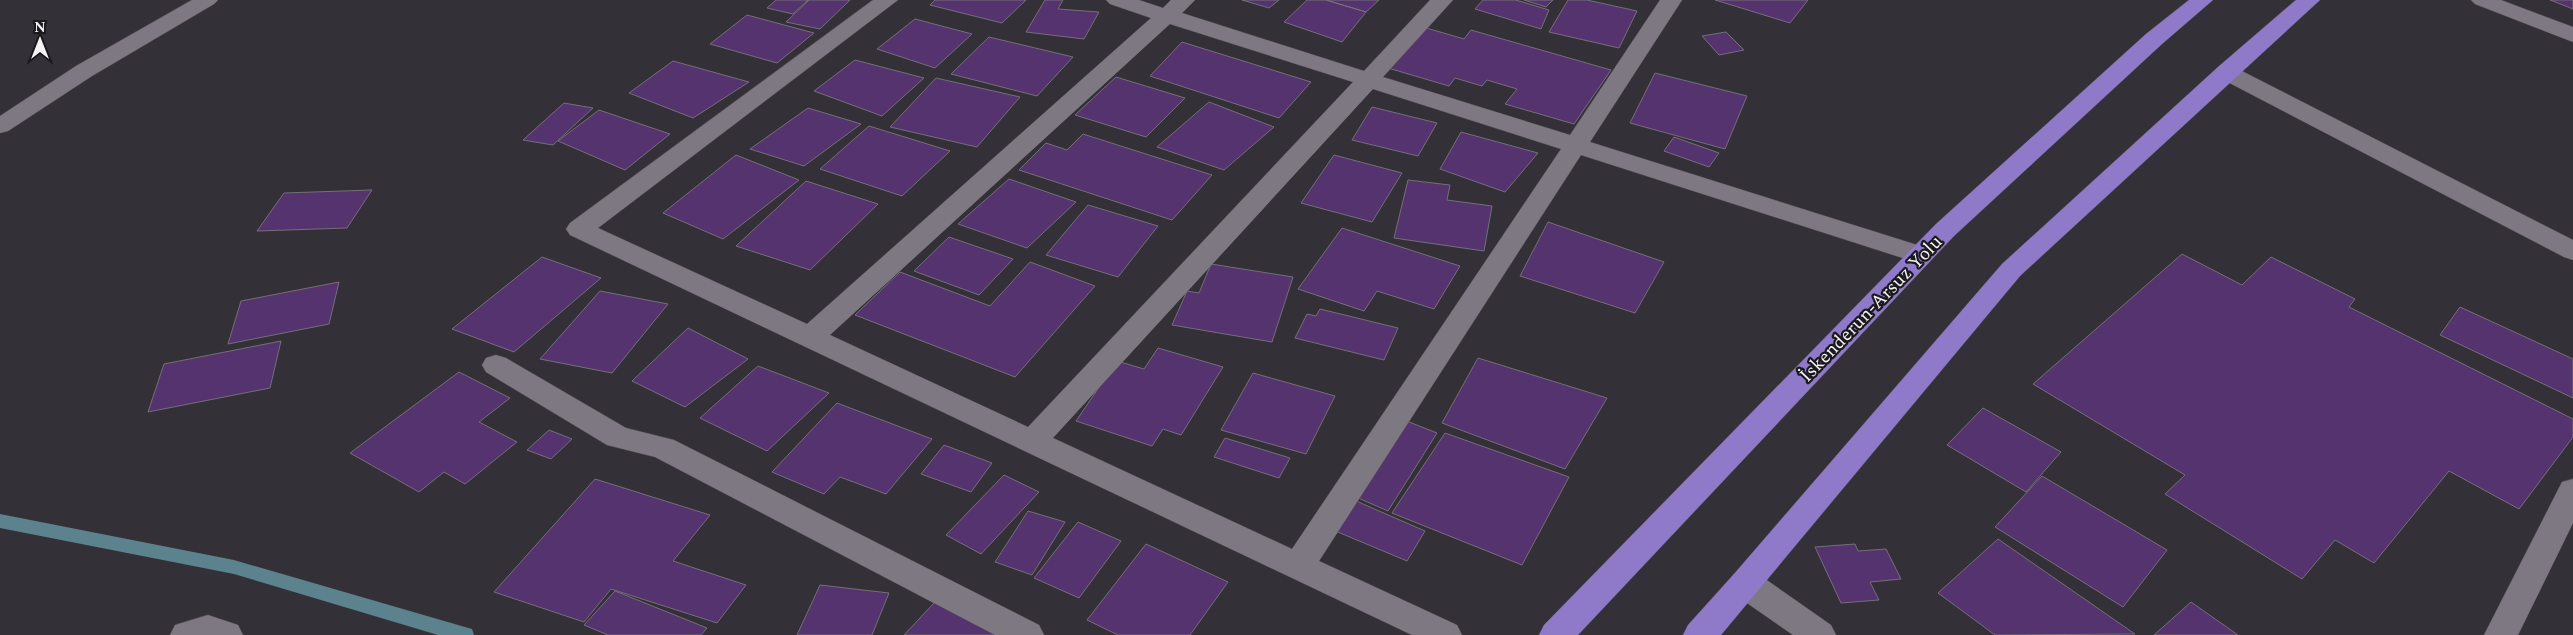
<svg xmlns="http://www.w3.org/2000/svg" width="2573" height="635" font-family="Spectral,serif">
<style>
.lines{fill:none;stroke-linecap:round;stroke-linejoin:round}
.stream{fill:#5c828e;fill-rule:evenodd}
.building{fill:#55336f;stroke:#746f78}
.minor-casing{stroke:#504d53;stroke-width:1}
.major-casing{stroke:#504d53;stroke-width:1}
.minor{fill:#7d7881;fill-rule:evenodd}
.major{fill:#8e7ac8;fill-rule:evenodd}
.labels{text-anchor:middle;stroke-width:4.5;stroke-linejoin:round;paint-order:stroke}
.street-label{font-size:19px;fill:#f6f3f8;stroke:#1a191c}
</style>
<rect width="100%" height="100%" fill="#343038"/>
<g class="lines">
<path class="stream" d="M 0,514 L 234,560 L 465,627 L 472,629 L 474,635 L 438,635 L 234,574 L 0,528 Z"/>
</g>
<path class="building" d="M 776,0 L 808,0 L 793,14 L 767,8 Z
M 809,0 L 850,0 L 820,29 L 786,22 Z
M 935,0 L 1026,0 L 1002,23 L 930,5 Z
M 1045,0 L 1063,0 L 1058,9 L 1099,12 L 1084,39 L 1026,32 Z
M 1242,0 L 1279,0 L 1269,8 Z
M 1307,0 L 1326,0 L 1366,12 L 1342,42 L 1284,22 Z
M 1326,0 L 1379,0 L 1366,12 Z
M 1483,0 L 1516,0 L 1549,10 L 1541,29 L 1475,9 Z
M 1524,0 L 1553,0 L 1546,7 Z
M 1568,0 L 1587,0 L 1637,11 L 1619,48 L 1549,32 Z
M 1715,0 L 1808,0 L 1790,23 Z
M 2550,0 L 2573,0 L 2573,9 Z
M 747,15 L 814,33 L 777,63 L 710,44 Z
M 915,19 L 972,34 L 935,68 L 877,49 Z
M 1423,27 L 1464,39 L 1471,30 L 1611,70 L 1574,124 L 1505,104 L 1517,89 L 1487,80 L 1482,86 L 1455,78 L 1449,86 L 1388,68 Z
M 1726,32 L 1744,50 L 1719,55 L 1702,36 Z
M 989,37 L 1073,57 L 1037,96 L 951,74 Z
M 1182,42 L 1311,82 L 1279,118 L 1150,76 Z
M 855,60 L 924,78 L 882,116 L 814,91 Z
M 673,61 L 749,82 L 693,118 L 629,93 Z
M 1655,73 L 1747,96 L 1725,149 L 1630,123 Z
M 1116,77 L 1185,98 L 1146,137 L 1075,115 Z
M 936,78 L 1020,97 L 977,147 L 890,127 Z
M 1209,102 L 1274,127 L 1224,170 L 1157,147 Z
M 564,103 L 593,108 L 553,145 L 523,140 Z
M 1372,107 L 1437,123 L 1418,156 L 1352,140 Z
M 808,108 L 861,124 L 804,166 L 750,149 Z
M 599,110 L 670,134 L 625,170 L 558,141 Z
M 869,126 L 950,151 L 902,196 L 820,169 Z
M 1461,132 L 1538,153 L 1505,192 L 1440,169 Z
M 1083,134 L 1212,175 L 1172,220 L 1019,170 L 1046,143 L 1067,150 Z
M 1674,137 L 1719,153 L 1709,167 L 1664,151 Z
M 736,155 L 799,180 L 723,239 L 663,213 Z
M 1334,155 L 1402,173 L 1372,222 L 1301,203 Z
M 1009,179 L 1076,202 L 1027,248 L 958,224 Z
M 1408,180 L 1450,185 L 1447,200 L 1492,206 L 1484,251 L 1394,238 Z
M 806,181 L 878,204 L 810,270 L 736,246 Z
M 372,190 L 347,228 L 257,231 L 284,193 Z
M 1088,205 L 1158,226 L 1118,277 L 1046,255 Z
M 1548,222 L 1664,262 L 1635,313 L 1520,276 Z
M 1342,228 L 1460,266 L 1434,309 L 1377,291 L 1364,311 L 1298,289 Z
M 949,237 L 1013,259 L 979,295 L 914,271 Z
M 2182,254 L 2242,285 L 2271,257 L 2355,299 L 2349,307 L 2573,419 L 2573,437 L 2519,509 L 2449,471 L 2374,563 L 2335,540 L 2302,579 L 2165,494 L 2185,475 L 2033,384 Z
M 542,257 L 601,278 L 514,352 L 452,329 Z
M 1030,262 L 1095,286 L 1015,377 L 855,315 L 900,272 L 990,306 Z
M 1211,264 L 1293,277 L 1272,342 L 1172,325 L 1187,291 L 1199,293 Z
M 339,282 L 329,324 L 228,344 L 241,301 Z
M 600,291 L 668,304 L 612,373 L 540,359 Z
M 2460,307 L 2573,359 L 2573,398 L 2440,335 Z
M 1320,309 L 1398,328 L 1384,360 L 1295,338 L 1307,314 L 1316,316 Z
M 688,328 L 748,359 L 685,407 L 632,381 Z
M 281,341 L 270,388 L 148,412 L 164,364 Z
M 1158,348 L 1223,367 L 1181,435 L 1163,429 L 1152,446 L 1076,421 L 1117,361 L 1144,369 Z
M 1478,358 L 1607,398 L 1565,469 L 1442,423 Z
M 758,366 L 829,393 L 767,451 L 700,418 Z
M 459,372 L 510,398 L 479,422 L 517,442 L 465,484 L 444,472 L 419,492 L 350,453 Z
M 1253,373 L 1335,396 L 1306,454 L 1221,430 Z
M 837,403 L 932,439 L 886,494 L 840,477 L 824,494 L 772,472 Z
M 1983,408 L 2061,452 L 2026,492 L 1947,445 Z
M 1399,418 L 1437,433 L 1388,511 L 1349,494 Z
M 549,430 L 572,439 L 551,459 L 527,450 Z
M 1445,433 L 1569,477 L 1522,565 L 1392,513 Z
M 1225,438 L 1290,458 L 1279,478 L 1214,457 Z
M 944,445 L 992,463 L 971,492 L 921,474 Z
M 1004,475 L 1039,492 L 981,554 L 946,535 Z
M 2042,476 L 2167,550 L 2123,607 L 1995,527 Z
M 595,479 L 710,515 L 673,561 L 746,585 L 717,623 L 611,589 L 584,622 L 494,592 Z
M 1347,497 L 1425,531 L 1407,561 L 1333,530 Z
M 1028,511 L 1065,522 L 1032,575 L 995,562 Z
M 1078,522 L 1121,541 L 1079,598 L 1034,578 Z
M 1998,539 L 2135,634 L 1995,635 L 1938,593 Z
M 1146,544 L 1228,582 L 1190,635 L 1118,635 L 1087,620 Z
M 1855,544 L 1858,551 L 1886,549 L 1901,579 L 1870,582 L 1879,600 L 1841,603 L 1815,547 Z
M 820,585 L 889,593 L 872,635 L 797,635 Z
M 615,591 L 707,628 L 701,635 L 608,635 L 584,625 Z
M 935,602 L 996,635 L 904,635 Z
M 2191,602 L 2238,635 L 2154,635 Z"/>
<g class="lines">
<g class="minor-casing">
<path id="minor" d="M 192,0 L 218,0 L 214,4 L 92,76 L 8,131 L 0,133 L 0,116 L 76,66 Z
M 873,0 L 898,0 L 598,228 L 807,324 L 1151,18 L 1110,4 L 1106,0 L 1139,0 L 1163,8 L 1171,0 L 1195,0 L 1182,13 L 1364,71 L 1430,0 L 1453,0 L 1383,77 L 1570,135 L 1660,0 L 1682,0 L 1590,142 L 1930,249 L 1934,255 L 1930,261 L 1921,264 L 1912,261 L 1581,155 L 1319,561 L 1457,625 L 1462,635 L 1412,635 L 570,235 L 566,229 L 570,223 ZM 1170,24 L 1353,82 L 1028,427 L 830,335 ZM 1373,89 L 1561,149 L 1292,549 L 1053,438 Z
M 2471,0 L 2501,0 L 2573,27 L 2573,42 L 2475,4 Z
M 2226,65 L 2234,67 L 2573,240 L 2573,260 L 2564,257 L 2218,77 L 2215,72 L 2218,67 Z
M 496,355 L 506,358 L 626,428 L 674,440 L 1039,625 L 1044,635 L 995,635 L 655,457 L 607,445 L 486,372 L 482,365 L 486,358 Z
M 2573,479 L 2573,523 L 2518,635 L 2484,635 L 2562,482 Z
M 1746,570 L 1758,574 L 1831,625 L 1836,635 L 1793,635 L 1734,594 L 1730,584 L 1734,574 Z
M 208,615 L 238,625 L 243,635 L 170,635 L 175,625 Z"/>
</g>
<g class="major-casing">
<path id="major" d="M 2189,0 L 2213,0 L 2162,44 L 1954,236 L 1578,635 L 1539,635 L 1544,625 L 1936,224 L 2146,34 Z
M 2296,0 L 2320,0 L 2020,276 L 1721,635 L 1683,635 L 1688,625 L 1734,574 L 2002,264 L 2218,67 Z"/>
</g>
<use href="#minor" class="minor"/>
<use href="#major" class="major"/>
</g>
<g class="labels">
<g class="street-label">
<text transform="translate(1870 308) rotate(-46)" y="7">İskenderun-Arsuz Yolu</text>
</g>
</g>
<g transform="translate(40 40)" stroke="#1a191c" stroke-width="4" paint-order="stroke">
<path d="M0-4L9 19L0 12L-9 19Z" fill="#f6f3f8"/>
<text y="-8" font-size="14" font-weight="bold" text-anchor="middle" fill="#f6f3f8">N</text>
</g>
</svg>
